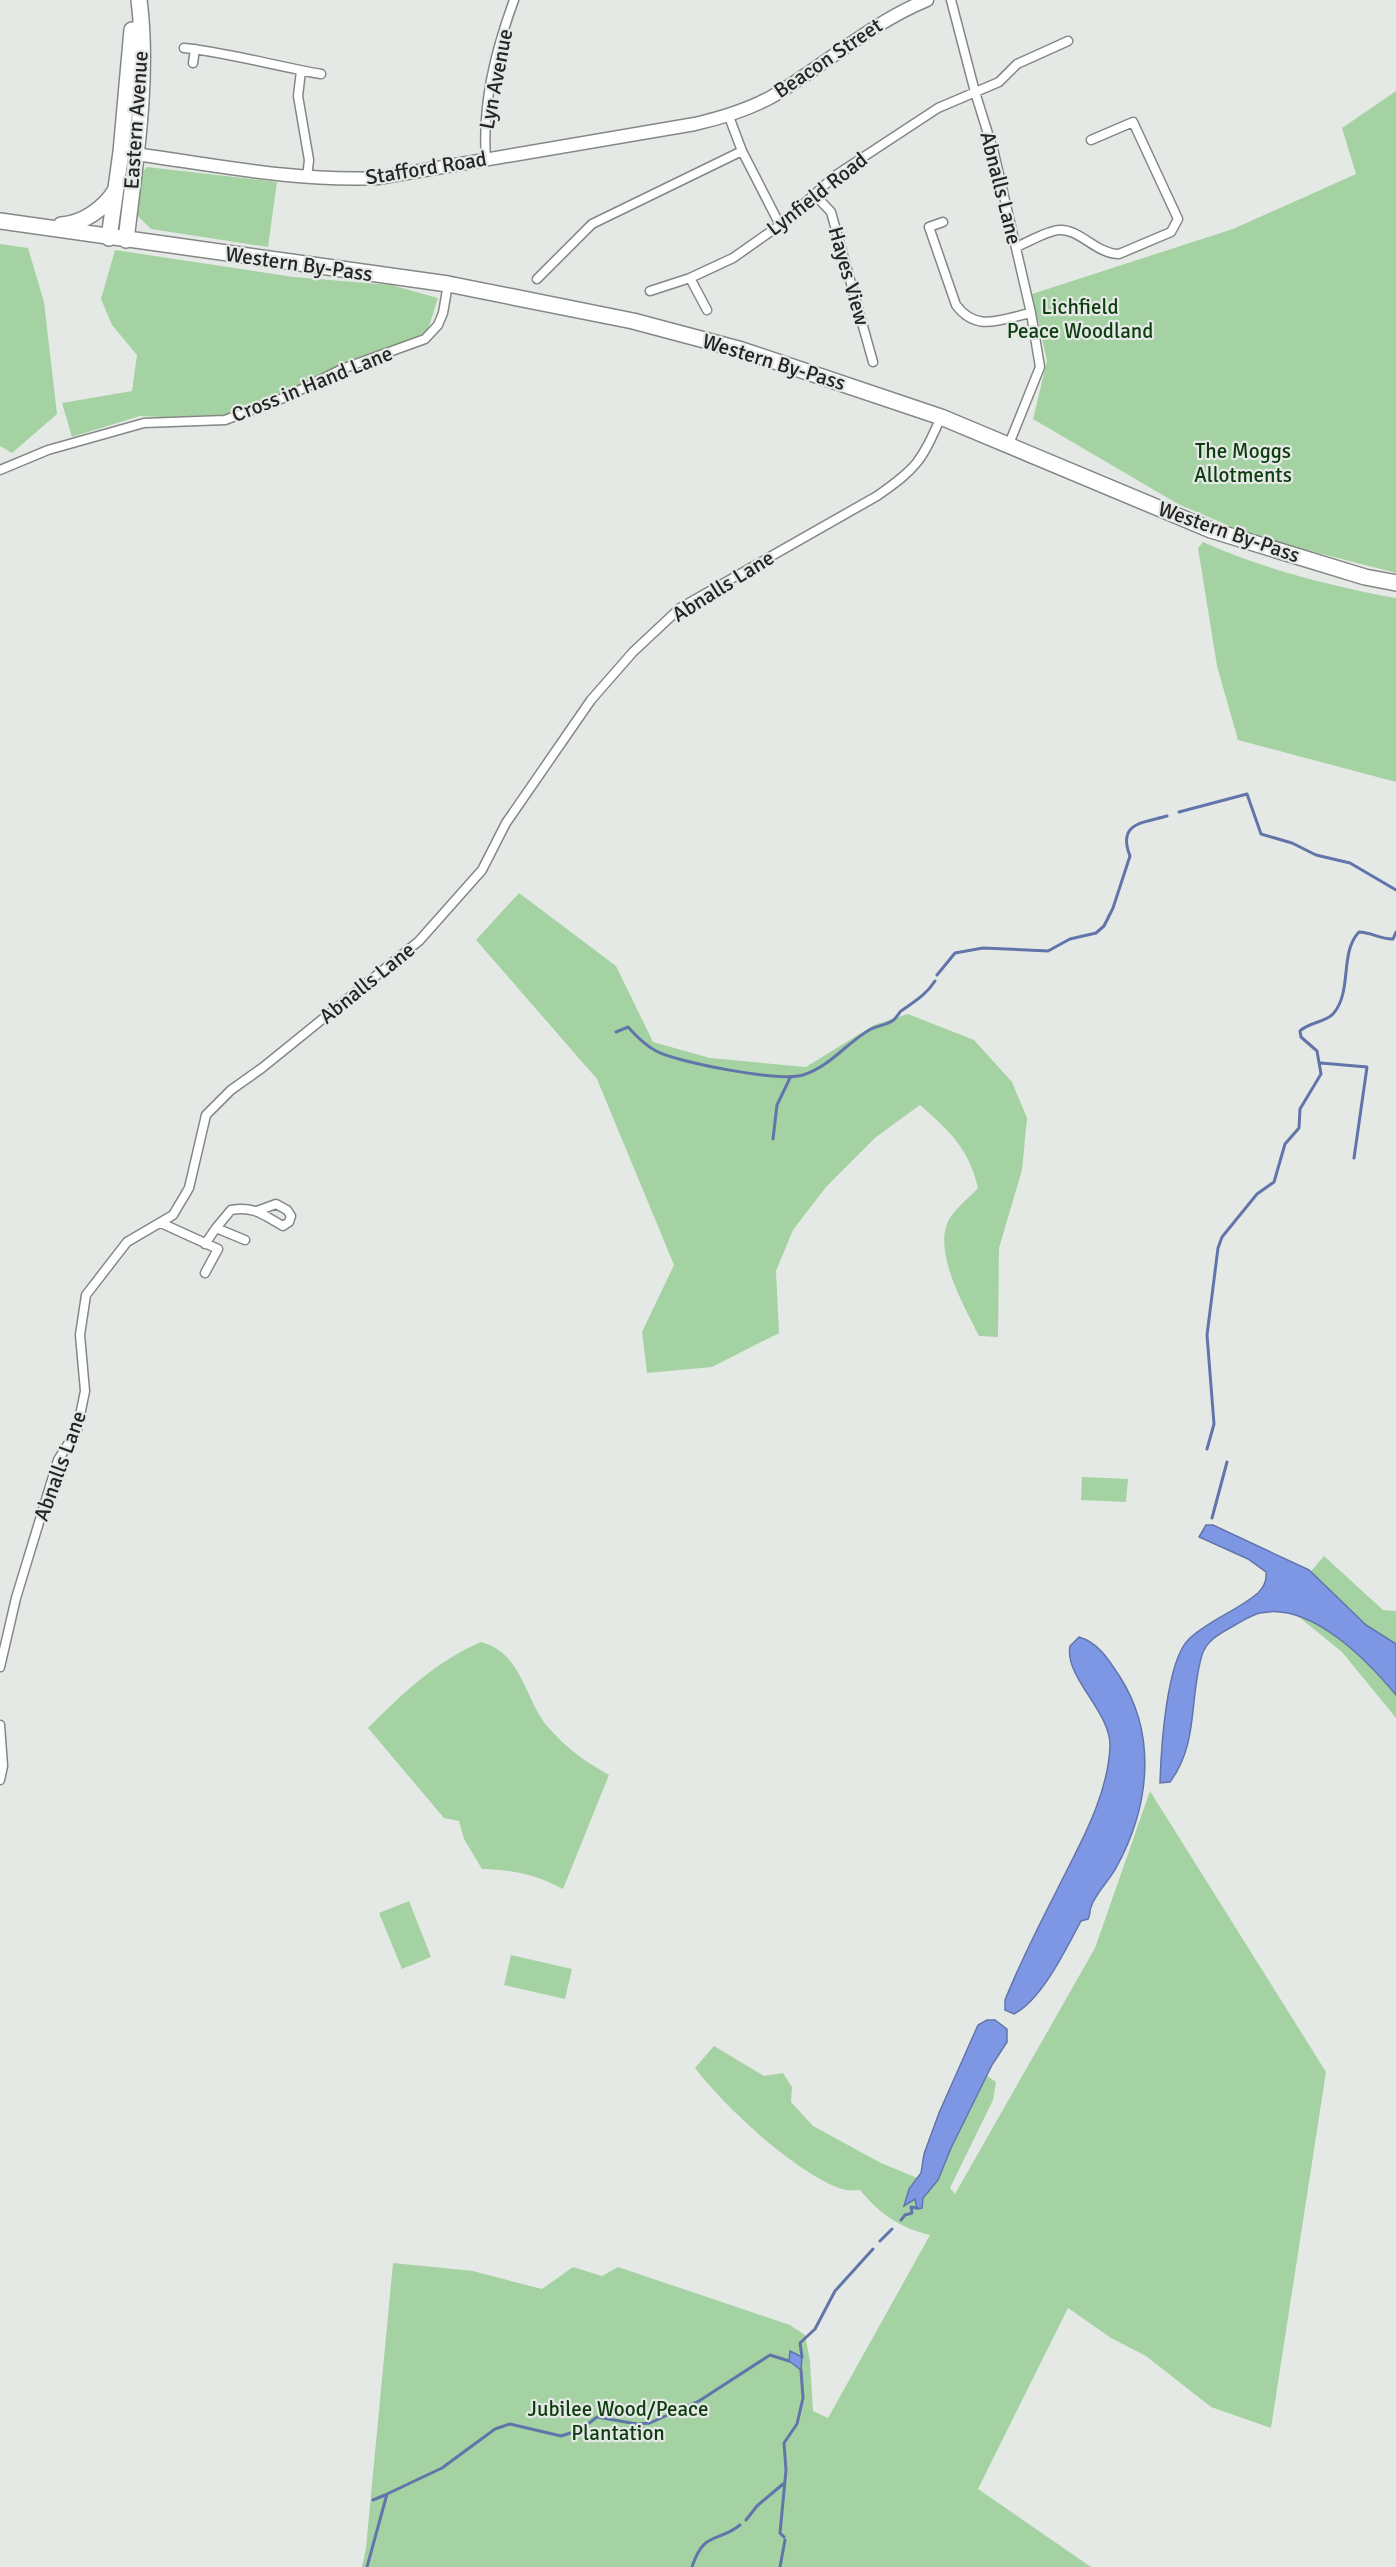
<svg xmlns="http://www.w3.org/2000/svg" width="1396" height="2567" font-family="Signika,sans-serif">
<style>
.green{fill:#a5d2a3}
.water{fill:#7d97e4;stroke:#6275aa;stroke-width:1.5}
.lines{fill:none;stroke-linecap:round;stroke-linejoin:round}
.stream{stroke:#6275aa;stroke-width:3}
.street-casing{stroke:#848884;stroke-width:11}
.secondary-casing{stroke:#848884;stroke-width:15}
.highway-casing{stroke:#848884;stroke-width:18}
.street{stroke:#fff;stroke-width:8}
.secondary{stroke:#fff;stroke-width:12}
.highway{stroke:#fff;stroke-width:15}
.labels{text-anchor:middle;stroke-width:4.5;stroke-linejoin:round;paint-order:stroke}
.street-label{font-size:21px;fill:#242524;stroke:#e5e9e5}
.park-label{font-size:21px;fill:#0d3c0f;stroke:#e5e9e5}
</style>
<rect width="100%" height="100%" fill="#e5e9e5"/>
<path class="green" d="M 1396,91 L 1396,573 L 1253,536 L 1178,504 L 1033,419 L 1047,361 L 1032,294 L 1233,229 L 1356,174 L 1342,128 Z
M 147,167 L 277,182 L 268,247 L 151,229 L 137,215 L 139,176 Z
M 0,244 L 28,248 L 44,302 L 57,414 L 12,453 L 0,446 Z
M 115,250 L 294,277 L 391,285 L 438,298 L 425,339 L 225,420 L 140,416 L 72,437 L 62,403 L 132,391 L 137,355 L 112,325 L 101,299 Z
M 1203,542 C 1263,569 1331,586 1396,598 L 1396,782 L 1238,740 L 1217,666 L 1198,548 Z
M 519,893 L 616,966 L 653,1042 L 710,1058 L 806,1067 L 874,1025 L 908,1014 L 974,1040 L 1012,1082 L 1027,1118 L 1022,1170 L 999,1248 L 998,1337 L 979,1336 C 965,1308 935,1256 947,1224 C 951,1212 969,1198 978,1188 C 969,1149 950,1131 920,1105 L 876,1137 L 826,1187 L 793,1230 L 776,1271 L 779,1333 L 712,1367 L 647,1373 L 642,1332 L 674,1265 L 597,1079 L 476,940 Z
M 1082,1477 L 1128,1479 L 1126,1502 L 1081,1500 Z
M 1324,1556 L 1383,1610 L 1396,1611 L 1396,1718 L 1342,1652 L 1283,1604 Z
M 481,1642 C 522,1653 524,1697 547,1726 C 566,1748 584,1761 609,1775 L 563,1889 C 536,1874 513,1870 482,1869 L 464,1839 L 459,1821 L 444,1818 L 368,1728 C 402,1694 436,1661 481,1642 Z
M 1150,1791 L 1326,2072 L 1271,2428 L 1211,2407 L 1146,2356 L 1111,2338 L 1068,2308 L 978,2489 L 1091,2567 L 362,2567 L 366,2548 L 393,2263 L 473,2271 L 542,2289 L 573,2267 L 602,2276 L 618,2267 L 790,2325 L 805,2335 L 810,2361 L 813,2411 L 828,2418 L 930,2235 C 900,2228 880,2214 860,2190 C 854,2190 847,2191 842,2189 C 796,2174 724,2106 695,2068 L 714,2046 L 764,2076 L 783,2073 L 792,2087 L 791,2102 L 813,2126 L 881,2163 L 922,2180 L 986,2075 L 996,2082 L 993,2100 L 950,2188 L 955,2194 L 1095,1948 Z
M 409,1901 L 431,1957 L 402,1969 L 379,1913 Z
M 511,1955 L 572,1969 L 565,1999 L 504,1985 Z"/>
<path class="water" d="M 1206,1525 L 1213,1525 L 1309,1570 L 1366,1625 L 1396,1644 L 1396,1695 C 1367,1660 1311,1602 1260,1613 C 1251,1615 1243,1621 1235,1625 C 1223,1632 1207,1639 1202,1655 C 1189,1698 1199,1743 1170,1782 L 1160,1783 C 1161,1750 1166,1661 1189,1639 C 1209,1620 1237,1611 1258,1593 C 1264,1587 1267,1580 1266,1572 L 1248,1559 L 1199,1537 Z
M 1079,1637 C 1099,1643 1109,1660 1120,1677 C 1158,1737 1149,1808 1116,1868 C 1109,1881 1095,1894 1091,1907 C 1089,1912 1091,1914 1088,1919 L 1081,1921 C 1067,1947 1042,2000 1014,2014 L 1005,2010 L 1005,2000 C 1020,1963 1038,1927 1056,1892 C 1078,1847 1108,1798 1110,1746 C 1111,1712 1064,1677 1070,1646 Z
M 987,2020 L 995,2020 L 1007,2029 L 1007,2042 L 992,2065 L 951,2148 L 938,2180 L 923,2198 L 922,2208 L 917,2209 L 915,2199 L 904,2206 L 909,2189 L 921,2173 L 924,2154 L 939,2113 L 978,2025 Z
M 790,2351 L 802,2357 L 801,2370 L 789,2361 Z"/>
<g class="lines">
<path class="stream" d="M 1179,812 L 1247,794 L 1261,834 L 1292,843 L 1316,855 L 1350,863 L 1396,890
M 937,975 L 955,953 L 983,948 L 1048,951 L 1070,939 L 1096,933 L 1104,926 L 1113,908 L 1130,856 C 1117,823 1142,823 1167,816
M 616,1032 L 628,1027 C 636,1036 645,1045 656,1051 C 679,1063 780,1082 803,1075 C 831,1066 846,1043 871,1029 C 877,1026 886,1025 892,1021 C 896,1019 898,1014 901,1011 C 915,1001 926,995 935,981
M 1321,1063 L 1367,1067 L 1354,1158
M 773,1139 L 777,1105 L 790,1078
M 1207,1449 L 1214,1424 L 1207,1335 L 1218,1248 L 1222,1237 L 1257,1194 L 1274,1182 L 1285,1144 L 1299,1128 L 1300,1109 L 1321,1074 L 1317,1051 L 1301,1037 L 1300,1031 C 1309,1022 1324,1023 1333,1014 C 1353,991 1339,953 1359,932 C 1371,932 1382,940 1393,939 L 1396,932
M 1212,1518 L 1227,1462
M 901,2220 L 905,2215 L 912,2213 L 911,2207 L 917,2208
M 880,2241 L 892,2229
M 802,2357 L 800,2343 L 815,2329 L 835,2291 L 873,2249
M 373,2500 L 385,2495
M 746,2520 L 757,2506 L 783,2484
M 784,2537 L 780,2533 L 786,2470 L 784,2443 L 797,2424 L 803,2398 L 801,2370
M 367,2567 L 387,2494 L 442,2468 L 495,2429 L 510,2424 L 561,2436 L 580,2430 L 597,2417 L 637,2424 L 650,2423 L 699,2401 L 770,2355 L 789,2361
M 692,2567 C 704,2530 718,2543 740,2525
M 780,2567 L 785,2540"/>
<g class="street-casing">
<path id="street" d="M 951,0 L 975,92 L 994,153 L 1031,313 L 1040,367 L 1009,444
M 184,48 C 231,53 275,66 321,74
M 193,63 L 195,49
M 301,71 L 298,96 L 309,160 L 307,177
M 728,114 L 742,151 L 780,225
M 486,159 C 482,104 495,52 514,0
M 815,195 L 831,212 L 873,362
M 943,222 L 929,227 L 956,305 C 977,333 1001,319 1031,313
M 1016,247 C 1029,242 1046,231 1059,230 C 1079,228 1096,254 1119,254 L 1171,232 L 1178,219 L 1133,122 L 1091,140
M 690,278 L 707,310
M 537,279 L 592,224 L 742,151
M 650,291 L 690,278 L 733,258 L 780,225 L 836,175 L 938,108 L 999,82 L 1017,64 L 1068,41
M 0,470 L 48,450 L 144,423 L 225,420 L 286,397 L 342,369 L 425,339 L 438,325 L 443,313 L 448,284
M 161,1223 L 218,1249 L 205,1273
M 216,1228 L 231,1210 C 255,1206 263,1215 283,1226 L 289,1222 L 291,1216 L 287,1210 L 276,1204 L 257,1211
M 205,1244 L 216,1228 L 245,1240
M 0,1667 L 16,1598 L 58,1460 L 77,1430 L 85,1391 L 80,1335 L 86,1295 L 127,1242 L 173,1215 L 189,1188 L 206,1115 L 231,1090 L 262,1068 L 419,941 L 482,870 L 506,823 L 591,700 L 633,652 L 680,608 L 877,496 C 917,468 921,462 941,417
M 0,1725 L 3,1766 L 0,1780"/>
</g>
<g class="secondary-casing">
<path id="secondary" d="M 128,153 C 210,164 295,182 378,178 L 695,124 C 721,118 750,109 773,96 C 825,65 871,23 927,0"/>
</g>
<g class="highway-casing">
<path id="highway" d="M 0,221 L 448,284 L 633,321 L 742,350 L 941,417 L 1211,530 L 1365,577 L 1396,583
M 61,225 C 82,224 104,209 115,191
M 109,238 L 121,152 L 132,30
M 126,240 C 135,163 149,77 139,0"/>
</g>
<use href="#street" class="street"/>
<use href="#secondary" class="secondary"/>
<use href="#highway" class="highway"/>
</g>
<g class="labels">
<g class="street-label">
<text transform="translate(828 58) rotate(-34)" y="7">Beacon Street</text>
<text transform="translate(496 79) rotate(-79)" y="7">Lyn Avenue</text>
<text transform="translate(136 120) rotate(-86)" y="7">Eastern Avenue</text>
<text transform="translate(426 168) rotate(-9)" y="7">Stafford Road</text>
<text transform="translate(1001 188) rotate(76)" y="7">Abnalls Lane</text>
<text transform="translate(817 194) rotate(-38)" y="7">Lynfield Road</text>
<text transform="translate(299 264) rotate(8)" y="7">Western By-Pass</text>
<text transform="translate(849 276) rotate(74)" y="7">Hayes View</text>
<text transform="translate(774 362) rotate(17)" y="7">Western By-Pass</text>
<text transform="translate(312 384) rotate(-22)" y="7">Cross in Hand Lane</text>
<text transform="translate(1229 532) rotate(19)" y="7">Western By-Pass</text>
<text transform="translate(723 586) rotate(-32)" y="7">Abnalls Lane</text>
<text transform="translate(367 983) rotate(-39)" y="7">Abnalls Lane</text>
<text transform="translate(60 1466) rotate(-70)" y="7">Abnalls Lane</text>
</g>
<g class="park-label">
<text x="1080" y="314">Lichfield<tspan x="1080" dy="24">Peace Woodland</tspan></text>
<text x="1243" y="458">The Moggs<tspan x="1243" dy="24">Allotments</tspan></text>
<text x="618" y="2416">Jubilee Wood/Peace<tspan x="618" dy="24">Plantation</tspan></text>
</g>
</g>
</svg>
